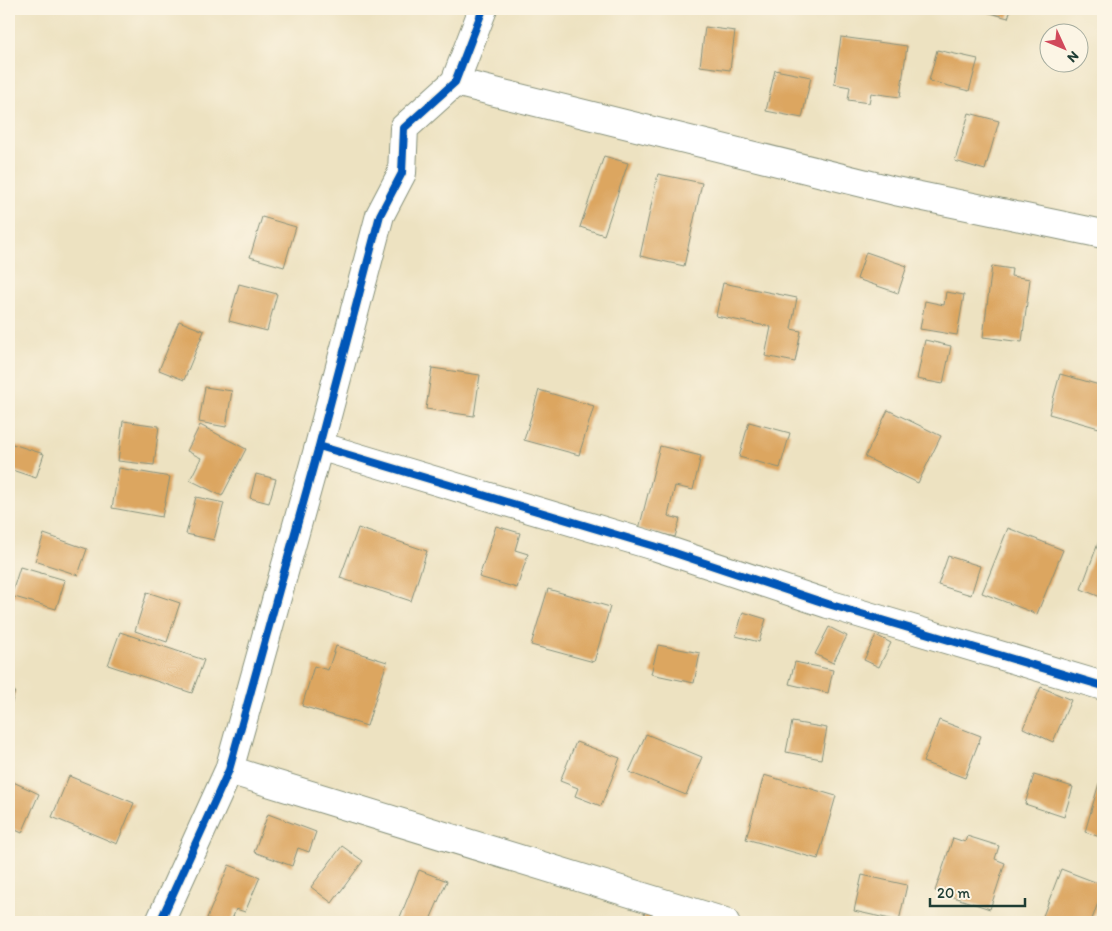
<svg xmlns="http://www.w3.org/2000/svg" width="1112" height="931" font-family="Itim,sans-serif">
<style>
.building{fill:#dca661}
.lines{fill:none;stroke-linecap:round;stroke-linejoin:round}
.minor-casing{stroke:#86907a;stroke-width:30}
.minor{stroke:#fff;stroke-width:28}
.cycleway-casing{stroke:#fcf5e5;stroke-width:11}
.cycleway{stroke:#0057b8;stroke-width:8}
</style>
<rect width="100%" height="100%" fill="#fcf5e5"/>
<filter id="ink" filterUnits="userSpaceOnUse"><feTurbulence type="fractalNoise" baseFrequency=".02" numOctaves="2"/><feDisplacementMap in="SourceGraphic" scale="10" xChannelSelector="R" yChannelSelector="G"/><feConvolveMatrix kernelMatrix="1 2 1 2 8 2 1 2 1" color-interpolation-filters="sRGB"/></filter>
<filter id="wash" filterUnits="userSpaceOnUse"><feTurbulence type="fractalNoise" baseFrequency=".0096" numOctaves="4" result="noise"/><feDisplacementMap in="SourceGraphic" scale="20" xChannelSelector="R" yChannelSelector="G"/><feGaussianBlur stdDeviation="1.12" result="paint"/><feColorMatrix in="noise" values="0 0 0 0 0 0 0 0 0 0 0 0 0 0 0 0 0 1.4 0 .05"/><feComposite in="paint" operator="in"/></filter>
<g filter="url(#wash)">
<rect width="100%" height="100%" fill="#ede2c1"/>
<g id="blocks">
<path class="building" d="M 976,9 L 1011,9 L 1008,18 Z
M 705,27 L 735,31 L 730,70 L 700,66 Z
M 841,37 L 907,46 L 900,97 L 871,93 L 869,103 L 848,100 L 850,87 L 834,84 Z
M 937,50 L 978,59 L 969,91 L 929,81 Z
M 775,70 L 811,77 L 802,118 L 766,111 Z
M 969,113 L 999,121 L 985,170 L 955,161 Z
M 604,156 L 628,163 L 604,235 L 580,227 Z
M 658,174 L 702,183 L 684,266 L 640,256 Z
M 262,217 L 296,227 L 284,267 L 250,257 Z
M 866,252 L 907,266 L 898,293 L 857,279 Z
M 992,266 L 1012,269 L 1011,276 L 1030,279 L 1022,342 L 983,337 Z
M 723,283 L 797,298 L 791,329 L 801,331 L 795,362 L 765,356 L 771,327 L 716,316 Z
M 239,284 L 277,294 L 267,331 L 229,321 Z
M 946,292 L 964,295 L 957,335 L 920,329 L 925,301 L 944,305 Z
M 179,321 L 204,331 L 184,380 L 159,370 Z
M 925,340 L 951,346 L 943,384 L 917,379 Z
M 432,368 L 480,375 L 474,416 L 426,409 Z
M 1060,374 L 1103,386 L 1103,411 L 1099,428 L 1049,414 Z
M 205,387 L 232,391 L 226,427 L 199,422 Z
M 539,390 L 594,406 L 579,455 L 524,440 Z
M 888,410 L 941,436 L 918,483 L 865,457 Z
M 123,421 L 159,426 L 154,465 L 118,461 Z
M 749,422 L 790,433 L 780,468 L 739,457 Z
M 200,425 L 246,449 L 222,496 L 190,480 L 201,458 L 187,451 Z
M 9,443 L 44,454 L 36,478 L 9,469 Z
M 660,446 L 701,456 L 693,490 L 675,486 L 668,516 L 680,519 L 675,537 L 639,529 Z
M 119,468 L 170,477 L 162,517 L 112,508 Z
M 256,474 L 276,479 L 269,503 L 250,498 Z
M 196,497 L 224,503 L 214,540 L 186,534 Z
M 496,526 L 520,533 L 515,550 L 528,554 L 517,588 L 479,577 Z
M 358,528 L 427,551 L 411,601 L 340,578 Z
M 1008,528 L 1063,550 L 1037,614 L 982,593 Z
M 44,534 L 87,549 L 78,575 L 35,561 Z
M 1100,538 L 1103,539 L 1103,598 L 1081,589 Z
M 948,556 L 980,566 L 971,595 L 938,585 Z
M 20,567 L 65,580 L 56,609 L 11,596 Z
M 548,589 L 610,607 L 594,662 L 531,645 Z
M 147,592 L 180,603 L 167,642 L 135,631 Z
M 743,612 L 766,619 L 759,642 L 736,636 Z
M 829,627 L 847,636 L 833,663 L 815,654 Z
M 120,632 L 204,660 L 192,693 L 108,665 Z
M 876,635 L 891,643 L 879,667 L 864,660 Z
M 658,645 L 700,653 L 694,683 L 651,674 Z
M 336,646 L 387,662 L 367,726 L 302,706 L 314,666 L 328,670 Z
M 795,662 L 833,670 L 828,693 L 789,684 Z
M 1041,687 L 1071,700 L 1053,742 L 1023,728 Z
M 9,690 L 15,691 L 9,713 Z
M 939,720 L 981,736 L 965,778 L 923,762 Z
M 792,722 L 827,728 L 821,759 L 786,752 Z
M 646,734 L 702,757 L 686,795 L 629,772 Z
M 576,742 L 620,758 L 601,806 L 575,796 L 578,788 L 560,781 Z
M 764,775 L 836,796 L 818,859 L 746,839 Z
M 1034,775 L 1073,787 L 1064,817 L 1025,804 Z
M 69,776 L 134,803 L 117,844 L 52,817 Z
M 9,780 L 39,794 L 22,833 L 9,827 Z
M 1099,783 L 1103,784 L 1103,838 L 1085,832 Z
M 268,814 L 316,832 L 309,852 L 298,848 L 292,866 L 254,852 Z
M 967,836 L 999,846 L 995,859 L 1005,863 L 990,909 L 935,891 L 953,838 L 965,842 Z
M 342,846 L 363,861 L 332,903 L 311,887 Z
M 229,865 L 260,877 L 245,912 L 236,909 L 231,922 L 217,922 L 207,918 Z
M 1061,869 L 1103,885 L 1103,889 L 1091,922 L 1061,922 L 1043,916 Z
M 419,870 L 447,881 L 429,922 L 398,922 Z
M 862,875 L 907,885 L 899,921 L 854,911 Z
M 645,912 L 678,922 L 641,922 Z"/>
</g>
</g>
<g filter="url(#ink)">
<use href="#blocks" fill-opacity="0" stroke="#86907a" stroke-width="1"/>
<g class="lines">
<g class="minor-casing">
<path id="minor" d="M 455,82 L 895,191 L 1103,234
M 319,446 L 654,546 L 828,604 L 1103,686
M 229,770 L 725,922
M 160,922 L 229,770 L 319,446 L 380,215 L 402,173 L 404,128 L 455,82 L 483,9"/>
</g>
<use href="#minor" class="minor"/>
<g class="cycleway-casing">
<path id="cycleway" d="M 319,446 L 654,546 L 828,604 L 1103,686
M 160,922 L 229,770 L 319,446 L 380,215 L 402,173 L 404,128 L 455,82 L 483,9"/>
</g>
<use href="#cycleway" class="cycleway"/>
</g>
</g>
<rect width="1112" height="931" fill="none" stroke="#fcf5e5" stroke-width="30"/>
<g transform="translate(1064 48) rotate(134)"><circle r="24" fill="#fcf5e5" stroke="#a4ab9e"/>
<path d="M0-4L9 19L0 12L-9 19Z" fill="#d1495b"/>
<text y="-8" font-size="14" font-weight="bold" text-anchor="middle" fill="#1f3d34">N</text>
</g>
<path d="M930 898v8h95v-8" fill="none" stroke="#1f3d34" stroke-width="2.5"/>
<text x="937" y="898" font-size="15" fill="#1f3d34" stroke="#fcf5e5" stroke-width="4" paint-order="stroke">20 m</text>
</svg>
